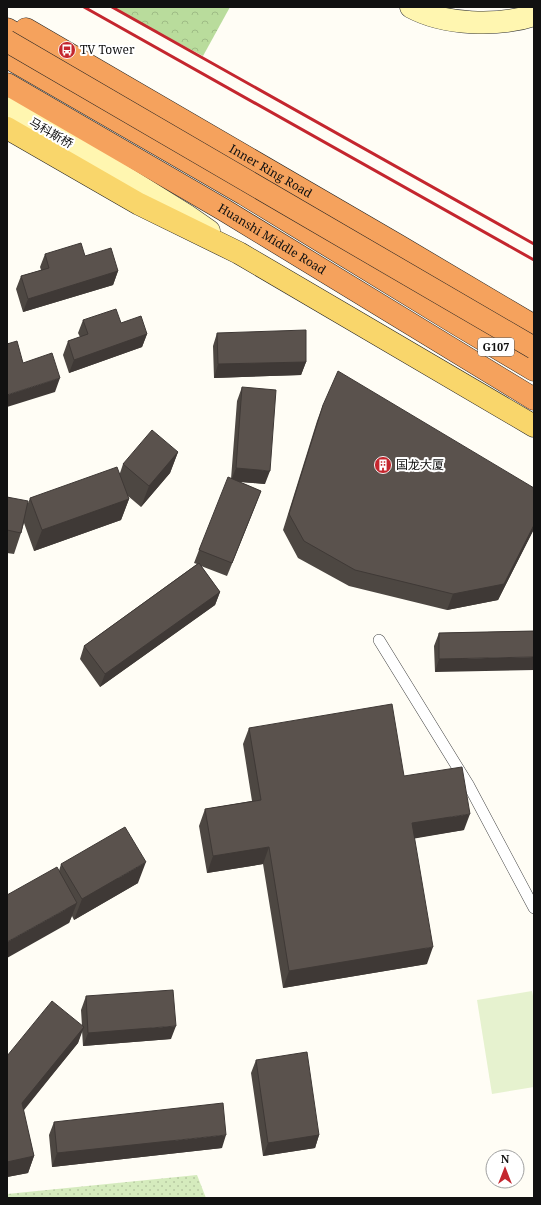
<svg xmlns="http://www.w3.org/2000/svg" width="541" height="1205" font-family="'Noto Serif','Noto Sans SC',serif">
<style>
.forest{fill:url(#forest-crowns)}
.park{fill:url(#park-dots)}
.pitch{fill:#e6f2cf}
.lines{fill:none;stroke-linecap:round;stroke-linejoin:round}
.lane-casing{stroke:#444;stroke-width:12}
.secondary-casing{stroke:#333;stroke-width:23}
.primary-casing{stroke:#222;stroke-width:23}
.highway-casing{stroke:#222;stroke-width:23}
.lane{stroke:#fff;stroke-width:11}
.secondary{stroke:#fff6b0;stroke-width:22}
.primary{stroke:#f9d66b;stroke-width:22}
.highway{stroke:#f5a25d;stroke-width:22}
.rail{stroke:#c4262e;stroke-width:3}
.highway-bridge-casing{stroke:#222;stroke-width:23;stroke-linecap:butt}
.highway-bridge{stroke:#f5a25d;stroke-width:22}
.wall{fill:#4d4742}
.shaded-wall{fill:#3f3936}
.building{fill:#5a524d;stroke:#3f3936}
.labels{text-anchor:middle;stroke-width:4;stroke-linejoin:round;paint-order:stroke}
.shield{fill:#fff;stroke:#585858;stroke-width:1}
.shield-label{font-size:11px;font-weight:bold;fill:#111}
.poi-label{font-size:12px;fill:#111;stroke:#fff;text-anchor:start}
.street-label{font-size:12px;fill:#111;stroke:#fff}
</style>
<defs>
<pattern id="forest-crowns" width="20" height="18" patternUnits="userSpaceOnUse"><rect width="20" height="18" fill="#b9dc9c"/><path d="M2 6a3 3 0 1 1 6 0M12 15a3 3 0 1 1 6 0" fill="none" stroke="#9ebc85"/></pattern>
<pattern id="park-dots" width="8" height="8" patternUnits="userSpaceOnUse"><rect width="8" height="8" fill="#d5ebbd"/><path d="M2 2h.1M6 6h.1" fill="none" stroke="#b6c8a1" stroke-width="1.8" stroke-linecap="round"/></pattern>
</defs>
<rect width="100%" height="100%" fill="#fffdf5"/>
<path class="forest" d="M 110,7 L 230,7 L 203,56 Z"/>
<path class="park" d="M 197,1175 L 206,1198 L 7,1198 L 7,1194 Z"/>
<path class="pitch" d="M 532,991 L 534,1001 L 534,1087 L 492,1094 L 477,1000 Z"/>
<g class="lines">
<g class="lane-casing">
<path id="lane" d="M 379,640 L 469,786 L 534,908"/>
</g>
<g class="secondary-casing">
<path id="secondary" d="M 411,7 C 444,25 498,27 534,15
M 7,108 L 94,158 L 186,215 L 209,231"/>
</g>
<g class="primary-casing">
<path id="primary" d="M 7,128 L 139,204 L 239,253 L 534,426"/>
</g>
<g class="highway-casing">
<g id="highway">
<path d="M 7,29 L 36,46"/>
<path id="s1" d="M 26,29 L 399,246 L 534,326"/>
<path d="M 7,57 L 244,194 L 457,324 L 534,370"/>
<path id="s2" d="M 7,84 L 224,210 L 534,399"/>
</g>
</g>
<use href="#lane" class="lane"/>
<use href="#secondary" class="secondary"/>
<use href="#primary" class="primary"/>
<use href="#highway" class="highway"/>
<path class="rail" d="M 84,7 L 534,260
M 112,7 L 534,244"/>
<g class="highway-bridge-casing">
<path id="highway-bridge" d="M 7,41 L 534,348"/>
</g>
<use href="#highway-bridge" class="highway-bridge"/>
</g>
<path class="wall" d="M 45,254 L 85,256 L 118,271 L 113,285 L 23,312 L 16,289 L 21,276 L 41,270 L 40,267 Z
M 83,320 L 121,323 L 147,334 L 142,347 L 69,373 L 63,355 L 68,341 L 80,337 L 78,333 Z
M 217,333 L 306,362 L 301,375 L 214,378 L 213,346 Z
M 242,387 L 265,484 L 240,482 L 261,491 L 227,576 L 201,566 L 220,592 L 215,605 L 100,687 L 80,659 L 84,646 L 197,564 L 194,563 L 199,550 L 231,479 L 237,401 Z
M 323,405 L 534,488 L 534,529 L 498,600 L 447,610 L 349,586 L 298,558 L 283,530 L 317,421 Z
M 178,452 L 170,473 L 141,507 L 128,496 L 129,499 L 121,520 L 34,551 L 24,523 L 21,533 L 14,554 L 7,553 L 7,497 L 28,503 L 30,498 L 120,473 L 123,464 Z
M 534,631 L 435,672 L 434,646 L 439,633 Z
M 249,728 L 404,776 L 464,830 L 414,838 L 427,964 L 283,988 L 263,864 L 207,873 L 199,826 L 205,809 L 252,801 L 243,744 Z
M 61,864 L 138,883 L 74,920 L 72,916 L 69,923 L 59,871 Z
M 86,996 L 171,1039 L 83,1046 L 82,1030 L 78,1043 L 23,1110 L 34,1156 L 28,1173 L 7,1177 L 7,1056 L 82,1026 L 81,1010 Z
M 256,1060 L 319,1135 L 315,1148 L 263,1156 L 251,1073 Z
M 54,1122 L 222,1148 L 52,1167 L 49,1135 Z"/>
<path class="shaded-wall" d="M 118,271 L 113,285 L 23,312 L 28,299 Z
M 147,334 L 142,347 L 69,373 L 74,360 Z
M 306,362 L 301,375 L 214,378 L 218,364 Z
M 60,378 L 55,392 L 7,407 L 7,395 Z
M 178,452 L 170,473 L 141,507 L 149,486 Z
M 236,468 L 270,471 L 265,484 L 231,481 Z
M 261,491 L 256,504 L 227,576 L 232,563 Z
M 129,499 L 121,520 L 34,551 L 42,530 Z
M 534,525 L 534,529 L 498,600 L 447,610 L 453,594 Z
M 220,592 L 215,605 L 100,687 L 105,674 Z
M 534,657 L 534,670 L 435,672 L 439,659 Z
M 470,814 L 464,830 L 406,840 L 412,823 Z
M 269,847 L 263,864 L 207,873 L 213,856 Z
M 146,862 L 138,883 L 74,920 L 82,899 Z
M 77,903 L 69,923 L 7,958 L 7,942 Z
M 433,947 L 427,964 L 283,988 L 289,971 Z
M 176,1026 L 171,1039 L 83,1046 L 88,1033 Z
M 84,1027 L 78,1043 L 16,1120 L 22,1103 Z
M 226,1135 L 222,1148 L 52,1167 L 57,1153 Z
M 319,1135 L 315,1148 L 263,1156 L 268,1143 Z
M 34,1156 L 28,1173 L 7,1177 L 7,1162 Z"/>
<path class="building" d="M 81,243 L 85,256 L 111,248 L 118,271 L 28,299 L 21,276 L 49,268 L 45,254 Z
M 116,309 L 121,323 L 141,316 L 147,334 L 74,360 L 68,341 L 88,334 L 83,320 Z
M 306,330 L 306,362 L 218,364 L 217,333 Z
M 17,341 L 23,363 L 52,353 L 60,378 L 7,395 L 7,344 Z
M 338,371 L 534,488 L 534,525 L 504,584 L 453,594 L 355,570 L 304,541 L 289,514 L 323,405 Z
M 242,387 L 276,390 L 270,471 L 236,468 Z
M 152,430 L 178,452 L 149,486 L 123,464 Z
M 117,467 L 129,499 L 42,530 L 30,498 Z
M 228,477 L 261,491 L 232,563 L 199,550 Z
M 7,497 L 28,501 L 21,533 L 7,530 Z
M 199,563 L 220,592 L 105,674 L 84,646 Z
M 534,631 L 534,657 L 439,659 L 439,633 Z
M 392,704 L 404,776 L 462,767 L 470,814 L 412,823 L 433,947 L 289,971 L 269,847 L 213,856 L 205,809 L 261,800 L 249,728 Z
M 125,827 L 146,862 L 82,899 L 61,864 Z
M 57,867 L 77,903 L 7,942 L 7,895 Z
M 173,990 L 176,1026 L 88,1033 L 86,996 Z
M 52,1001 L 84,1027 L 22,1103 L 34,1156 L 7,1162 L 7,1056 Z
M 307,1052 L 319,1135 L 268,1143 L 256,1060 Z
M 223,1103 L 226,1135 L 57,1153 L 54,1122 Z"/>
<defs>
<g id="bus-disc" transform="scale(0.9)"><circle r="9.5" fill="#c4262e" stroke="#fff"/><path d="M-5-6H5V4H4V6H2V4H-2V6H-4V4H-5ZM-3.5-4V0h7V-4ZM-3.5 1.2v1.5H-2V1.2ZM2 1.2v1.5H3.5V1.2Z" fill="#fff"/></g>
<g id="building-disc" transform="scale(0.9)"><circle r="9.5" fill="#c4262e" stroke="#fff"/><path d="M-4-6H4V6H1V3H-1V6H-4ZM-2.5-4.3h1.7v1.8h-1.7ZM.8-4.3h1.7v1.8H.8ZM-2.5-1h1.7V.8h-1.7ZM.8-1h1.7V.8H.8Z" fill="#fff"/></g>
</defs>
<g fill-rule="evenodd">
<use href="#bus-disc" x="67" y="50"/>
<use href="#building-disc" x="383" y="465"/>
</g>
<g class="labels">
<rect class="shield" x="478" y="338" width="36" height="18" rx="3"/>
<g class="shield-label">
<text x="496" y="351">G107</text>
</g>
<g class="poi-label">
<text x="80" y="54">TV Tower</text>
<text x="396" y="469">国龙大厦</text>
</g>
<g class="street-label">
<text transform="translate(51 133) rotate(30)" y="4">马科斯桥</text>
<text dy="4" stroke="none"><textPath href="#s1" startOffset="283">Inner Ring Road</textPath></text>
<text dy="4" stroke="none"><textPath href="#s2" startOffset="307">Huanshi Middle Road</textPath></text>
</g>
</g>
<rect width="541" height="1205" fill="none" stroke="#111111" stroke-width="16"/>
<g transform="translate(505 1169)"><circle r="19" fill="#ffffff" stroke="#a0a0a0"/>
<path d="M0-3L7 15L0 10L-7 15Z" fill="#c4262e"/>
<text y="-6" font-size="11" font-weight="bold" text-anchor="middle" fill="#111111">N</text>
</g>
</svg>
